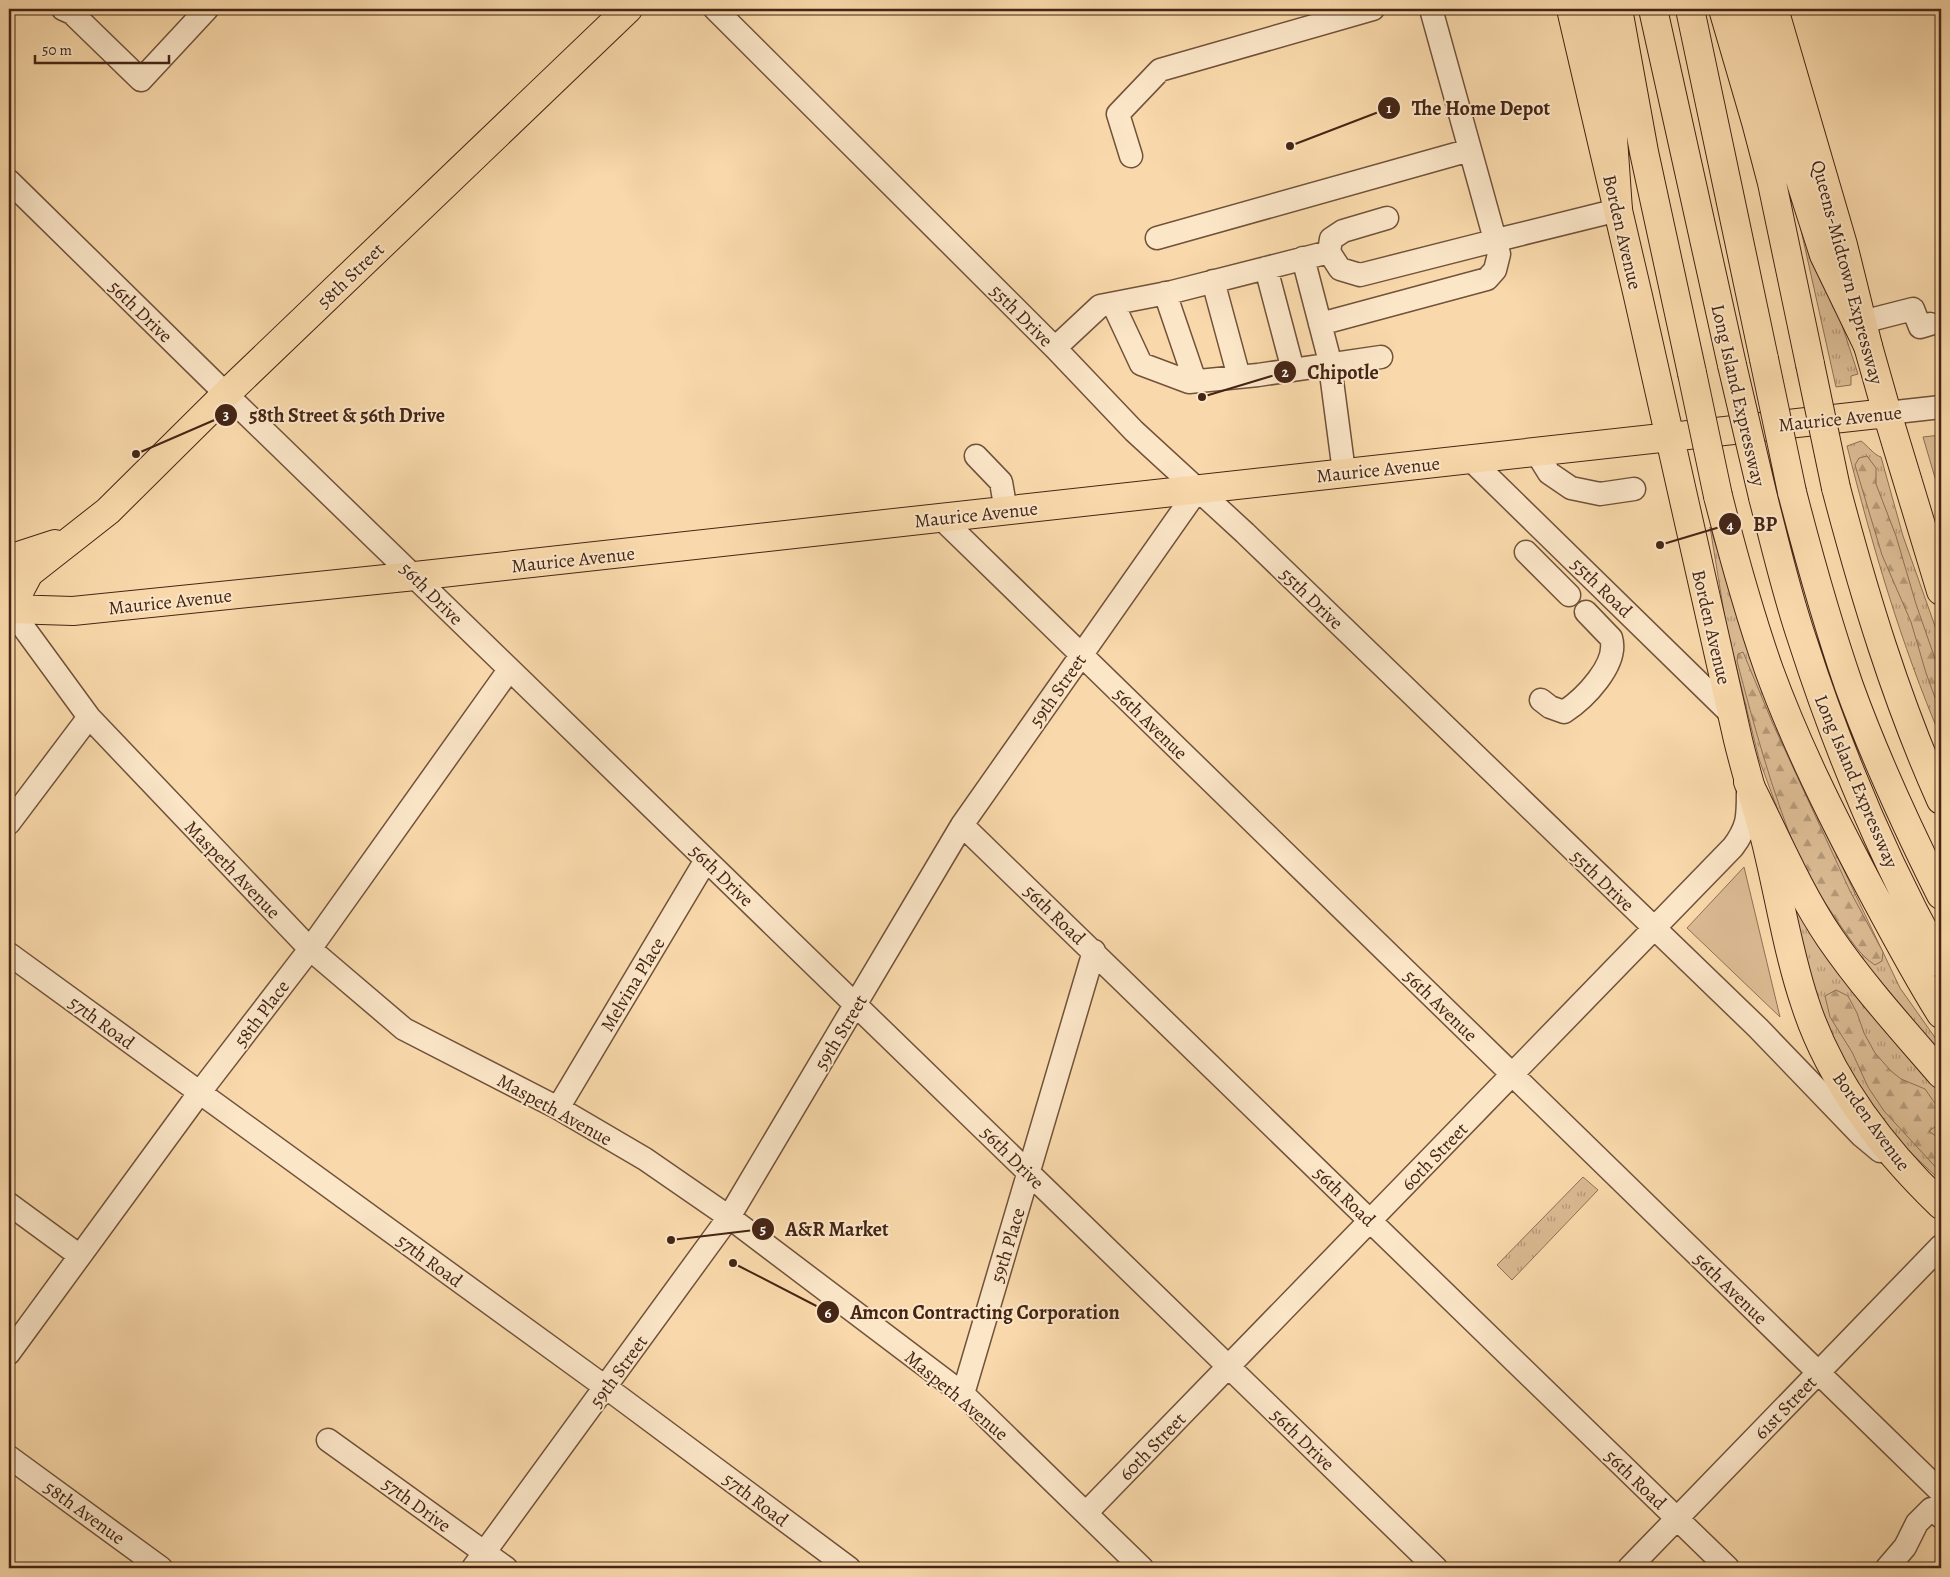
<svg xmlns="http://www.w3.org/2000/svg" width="1950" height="1577" font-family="Alegreya,serif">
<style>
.grass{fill:url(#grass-tufts);stroke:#8f7054}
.forest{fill:url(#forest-firs);stroke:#8f7054}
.park{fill:#daba92;stroke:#8f7054}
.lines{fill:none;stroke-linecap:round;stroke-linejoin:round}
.minor-casing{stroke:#71523a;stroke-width:25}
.major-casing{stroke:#442515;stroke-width:30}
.highway-casing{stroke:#442515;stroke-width:30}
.minor{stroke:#fbe6c8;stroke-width:22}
.major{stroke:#f9d9ab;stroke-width:28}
.highway{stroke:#f9d9ab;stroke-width:28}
.highway-bridge-casing{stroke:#442515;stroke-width:30;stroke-linecap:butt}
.highway-bridge{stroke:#f9d9ab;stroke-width:28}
.labels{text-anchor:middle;stroke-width:4;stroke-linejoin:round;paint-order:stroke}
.street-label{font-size:19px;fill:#442515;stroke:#fbe6c8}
.leader{fill:none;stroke:#442515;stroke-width:2}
.callout-dot{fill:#442515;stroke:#fbe6c8;stroke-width:2}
.mark-label{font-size:15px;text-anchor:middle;font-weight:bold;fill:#fff}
.callout-label{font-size:20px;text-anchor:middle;font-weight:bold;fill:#442515;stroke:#fbe6c8;stroke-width:4;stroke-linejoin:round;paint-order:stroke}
</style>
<defs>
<pattern id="grass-tufts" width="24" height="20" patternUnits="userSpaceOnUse" patternTransform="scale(1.25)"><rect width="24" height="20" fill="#daba92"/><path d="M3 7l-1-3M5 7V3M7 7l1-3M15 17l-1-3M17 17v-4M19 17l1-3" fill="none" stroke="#b29776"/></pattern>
<pattern id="forest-firs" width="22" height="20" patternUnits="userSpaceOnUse" patternTransform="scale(1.25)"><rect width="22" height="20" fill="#daba92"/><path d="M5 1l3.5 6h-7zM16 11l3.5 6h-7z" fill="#b29776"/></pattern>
</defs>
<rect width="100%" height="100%" fill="#f9d9ab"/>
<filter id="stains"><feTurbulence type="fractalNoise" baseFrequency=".004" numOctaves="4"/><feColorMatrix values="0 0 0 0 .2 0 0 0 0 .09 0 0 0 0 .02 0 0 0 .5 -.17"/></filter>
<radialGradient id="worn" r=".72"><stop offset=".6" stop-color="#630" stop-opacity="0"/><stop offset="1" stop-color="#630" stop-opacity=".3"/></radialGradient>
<path class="grass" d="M 1795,203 L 1822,264 L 1858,374 L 1851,376 L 1851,385 L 1836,387 Z
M 1861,441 C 1868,446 1874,455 1881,457 L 1903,536 L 1941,643 L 1941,738 C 1901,644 1872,545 1847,446 Z
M 1710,527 L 1756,668 L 1830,841 L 1900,988 L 1941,1046 L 1941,1057 L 1852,952 L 1791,846 L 1759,759 L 1726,625 Z
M 1793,911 L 1797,911 L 1838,968 L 1941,1091 L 1941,1181 L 1897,1140 L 1862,1094 L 1833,1041 L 1814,994 Z
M 1583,1177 L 1598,1190 L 1512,1280 L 1497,1265 Z"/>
<path class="forest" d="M 1867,456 L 1876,468 L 1876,484 L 1896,536 L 1916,604 L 1941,676 L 1941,714 L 1926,673 L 1911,622 L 1882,555 L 1855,465 L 1859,458 Z
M 1743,652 L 1773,724 L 1850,891 L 1883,952 L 1882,961 L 1875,965 C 1859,955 1849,937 1838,922 C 1824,901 1807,877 1797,853 C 1772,791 1754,726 1737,661 L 1738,654 Z
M 1836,990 L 1848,996 L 1857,1013 L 1864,1033 L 1875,1053 L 1891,1071 L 1901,1079 L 1925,1089 L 1941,1112 L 1939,1124 L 1929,1131 L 1941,1140 L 1941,1173 L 1884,1111 L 1868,1087 L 1852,1052 L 1830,1017 L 1825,996 Z"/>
<path class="park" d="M 1941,435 L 1941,498 L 1923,437 Z
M 1744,867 L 1780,1017 L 1687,928 Z"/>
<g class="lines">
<g class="minor-casing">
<path id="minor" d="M 63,9 L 72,13 L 141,80 L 207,9
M 715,9 L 1055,348 L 1134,431 L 1245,533 L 1758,1028 L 1862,1136 L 1880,1151
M 1131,156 L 1118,114 L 1160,70 L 1373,9
M 9,181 L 226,394 L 1436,1568
M 1157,238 L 1470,150
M 1505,238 L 1618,210
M 1329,252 L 1331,239 L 1343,231 L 1387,218
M 1303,258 L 1329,358 L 1344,472
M 1266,268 L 1293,370
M 1213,281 L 1239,377
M 1165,293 L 1195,381
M 1113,304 L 1141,364 L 1189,382 L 1258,375 L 1381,357
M 1862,322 L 1913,309 L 1920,327 L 1930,324
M 1320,324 L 1487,279 L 1495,270 L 1499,254 L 1431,9
M 1055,348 L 1100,306 L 1172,292 L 1329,252 L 1340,269 L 1360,275 L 1486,243
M 1887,413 L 1941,407
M 1536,452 L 1549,473 L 1571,488 L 1600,494 L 1634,489
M 976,456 L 1001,482 L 1006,511
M 1470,459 L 1732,715
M 941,518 L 1941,1492
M 1526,552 L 1569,595
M 10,609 L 89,717 L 310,949 L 404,1029 L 558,1108 L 645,1159 L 729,1217 L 963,1394 L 1142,1568
M 1541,700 L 1550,707 L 1564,712 C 1584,699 1619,664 1611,638 L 1586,612
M 9,823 L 89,717
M 962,825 L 1728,1568
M 9,954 L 619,1397 L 849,1568
M 558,1108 L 706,860
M 9,1204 L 80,1256
M 9,1353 L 200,1092 L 310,949 L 509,670
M 963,1394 L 1094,951
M 328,1440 L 506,1568
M 9,1457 L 161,1568
M 1086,1513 L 1733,847 C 1748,827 1748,817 1748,793
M 473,1568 L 729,1217 L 962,825 L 1198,489
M 1629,1568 L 1941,1246
M 1887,1568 L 1905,1547 L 1917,1523 L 1931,1509 L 1941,1517"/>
</g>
<g class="major-casing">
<path id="major" d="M 1571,9 L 1638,296 L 1738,740 C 1746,773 1756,805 1765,838 C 1779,893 1787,950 1805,1003 C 1830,1081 1883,1149 1941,1205
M 1774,9 L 1843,245 L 1868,346 L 1887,413 L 1941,591
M 9,559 L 55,544
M 9,609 L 73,611 L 415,576 L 1887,413
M 10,609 L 29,573 L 108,511 L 226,394 L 628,9"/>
</g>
<g class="highway-casing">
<path id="highway" d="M 1594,9 L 1610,95 L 1618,210
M 1618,9 L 1644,152 L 1692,373
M 1653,9 L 1732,365
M 1690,9 L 1764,359
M 1723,9 L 1756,122 L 1772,183 L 1810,364
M 1747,9 L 1765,70 L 1824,255 L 1868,346
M 1836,488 C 1864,594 1896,700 1941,800
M 1792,492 C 1809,558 1827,622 1849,686 C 1875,758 1907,827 1941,895
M 1718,496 C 1733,555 1749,613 1769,670 C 1796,744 1832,816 1869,886 C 1892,929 1915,973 1941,1014
M 1763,497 C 1775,544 1786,592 1802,639 C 1838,751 1884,860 1941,963
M 1748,782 C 1774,833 1798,891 1830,938 C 1863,986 1903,1030 1941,1074"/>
</g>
<use href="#minor" class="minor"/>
<use href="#major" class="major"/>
<use href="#highway" class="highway"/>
<g class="highway-bridge-casing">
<path id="highway-bridge" d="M 1764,359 L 1792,492
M 1810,364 L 1836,488
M 1732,365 L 1763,497
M 1692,373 L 1718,496"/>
</g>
<use href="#highway-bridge" class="highway-bridge"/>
</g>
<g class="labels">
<g class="street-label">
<text transform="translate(1623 232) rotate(77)" y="7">Borden Avenue</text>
<text transform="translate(1848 272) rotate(75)" y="7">Queens-Midtown Expressway</text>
<text transform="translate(350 275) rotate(-44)" y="7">58th Street</text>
<text transform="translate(141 311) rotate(44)" y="7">56th Drive</text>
<text transform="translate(1022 315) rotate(45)" y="7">55th Drive</text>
<text transform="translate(1739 395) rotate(77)" y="7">Long Island Expressway</text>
<text transform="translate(1840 418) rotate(-6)" y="7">Maurice Avenue</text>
<text transform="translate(1378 469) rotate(-6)" y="7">Maurice Avenue</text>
<text transform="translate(976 514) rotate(-6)" y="7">Maurice Avenue</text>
<text transform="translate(573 559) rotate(-6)" y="7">Maurice Avenue</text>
<text transform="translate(1602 587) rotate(44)" y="7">55th Road</text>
<text transform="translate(432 593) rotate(45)" y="7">56th Drive</text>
<text transform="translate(1312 598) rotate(44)" y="7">55th Drive</text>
<text transform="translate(170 601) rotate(-6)" y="7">Maurice Avenue</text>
<text transform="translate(1712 627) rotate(77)" y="7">Borden Avenue</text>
<text transform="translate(1057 690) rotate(-55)" y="7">59th Street</text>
<text transform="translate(1151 723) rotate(44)" y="7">56th Avenue</text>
<text transform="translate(1857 781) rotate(67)" y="7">Long Island Expressway</text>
<text transform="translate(233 869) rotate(46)" y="7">Maspeth Avenue</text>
<text transform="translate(722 875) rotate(44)" y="7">56th Drive</text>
<text transform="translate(1603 880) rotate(44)" y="7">55th Drive</text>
<text transform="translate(1055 914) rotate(44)" y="7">56th Road</text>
<text transform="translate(632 984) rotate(-59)" y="7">Melvina Place</text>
<text transform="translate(1441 1005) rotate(44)" y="7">56th Avenue</text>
<text transform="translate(261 1013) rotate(-53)" y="7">58th Place</text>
<text transform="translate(102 1022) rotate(36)" y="7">57th Road</text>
<text transform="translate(840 1032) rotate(-59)" y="7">59th Street</text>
<text transform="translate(555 1109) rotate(29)" y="7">Maspeth Avenue</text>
<text transform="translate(1872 1121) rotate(54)" y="7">Borden Avenue</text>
<text transform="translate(1434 1156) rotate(-46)" y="7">60th Street</text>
<text transform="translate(1013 1157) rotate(45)" y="7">56th Drive</text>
<text transform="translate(1345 1196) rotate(44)" y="7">56th Road</text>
<text transform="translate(1007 1245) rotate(-73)" y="7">59th Place</text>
<text transform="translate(430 1260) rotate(36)" y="7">57th Road</text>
<text transform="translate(1731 1288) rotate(44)" y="7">56th Avenue</text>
<text transform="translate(618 1371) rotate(-54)" y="7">59th Street</text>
<text transform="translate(957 1395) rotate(40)" y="7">Maspeth Avenue</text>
<text transform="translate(1785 1407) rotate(-46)" y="7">61st Street</text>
<text transform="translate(1303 1439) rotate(44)" y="7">56th Drive</text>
<text transform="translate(1152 1446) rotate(-46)" y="7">60th Street</text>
<text transform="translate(1636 1479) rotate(44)" y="7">56th Road</text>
<text transform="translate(756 1499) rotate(37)" y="7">57th Road</text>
<text transform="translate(417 1504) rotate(36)" y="7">57th Drive</text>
<text transform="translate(85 1512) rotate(36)" y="7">58th Avenue</text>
</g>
</g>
<path class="leader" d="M1290 146L1389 108M1202 397L1285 372M136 454L226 415M1660 545L1730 524M671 1240L763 1229M733 1263L828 1312"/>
<g class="callout-dot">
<circle cx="1290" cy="146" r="5"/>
<circle cx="1202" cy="397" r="5"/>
<circle cx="136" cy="454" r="5"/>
<circle cx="1660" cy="545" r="5"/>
<circle cx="671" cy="1240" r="5"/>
<circle cx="733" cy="1263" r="5"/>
<circle cx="1389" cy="108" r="12"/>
<circle cx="1285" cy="372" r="12"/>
<circle cx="226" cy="415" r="12"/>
<circle cx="1730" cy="524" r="12"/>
<circle cx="763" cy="1229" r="12"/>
<circle cx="828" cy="1312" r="12"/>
</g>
<g class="mark-label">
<text x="1389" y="113">1</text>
<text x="1285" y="377">2</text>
<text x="226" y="420">3</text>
<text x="1730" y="530">4</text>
<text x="763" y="1234">5</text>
<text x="828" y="1318">6</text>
</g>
<g class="callout-label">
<text x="1481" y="115">The Home Depot</text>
<text x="1343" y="379">Chipotle</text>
<text x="347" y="422">58th Street &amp; 56th Drive</text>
<text x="1765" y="531">BP</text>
<text x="837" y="1236">A&amp;R Market</text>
<text x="985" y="1319">Amcon Contracting Corporation</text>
</g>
<rect width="1950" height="1577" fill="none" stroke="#f9d9ab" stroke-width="30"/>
<rect x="10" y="10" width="1930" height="1557" fill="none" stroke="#442515" stroke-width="2.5"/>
<rect x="15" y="15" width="1920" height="1547" fill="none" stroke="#442515"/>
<path d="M35 55v8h134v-8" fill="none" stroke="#442515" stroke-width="2.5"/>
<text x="42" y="55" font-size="15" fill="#442515" stroke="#fbe6c8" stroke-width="4" paint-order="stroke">50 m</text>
<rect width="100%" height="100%" filter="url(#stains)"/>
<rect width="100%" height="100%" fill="url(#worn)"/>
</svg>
